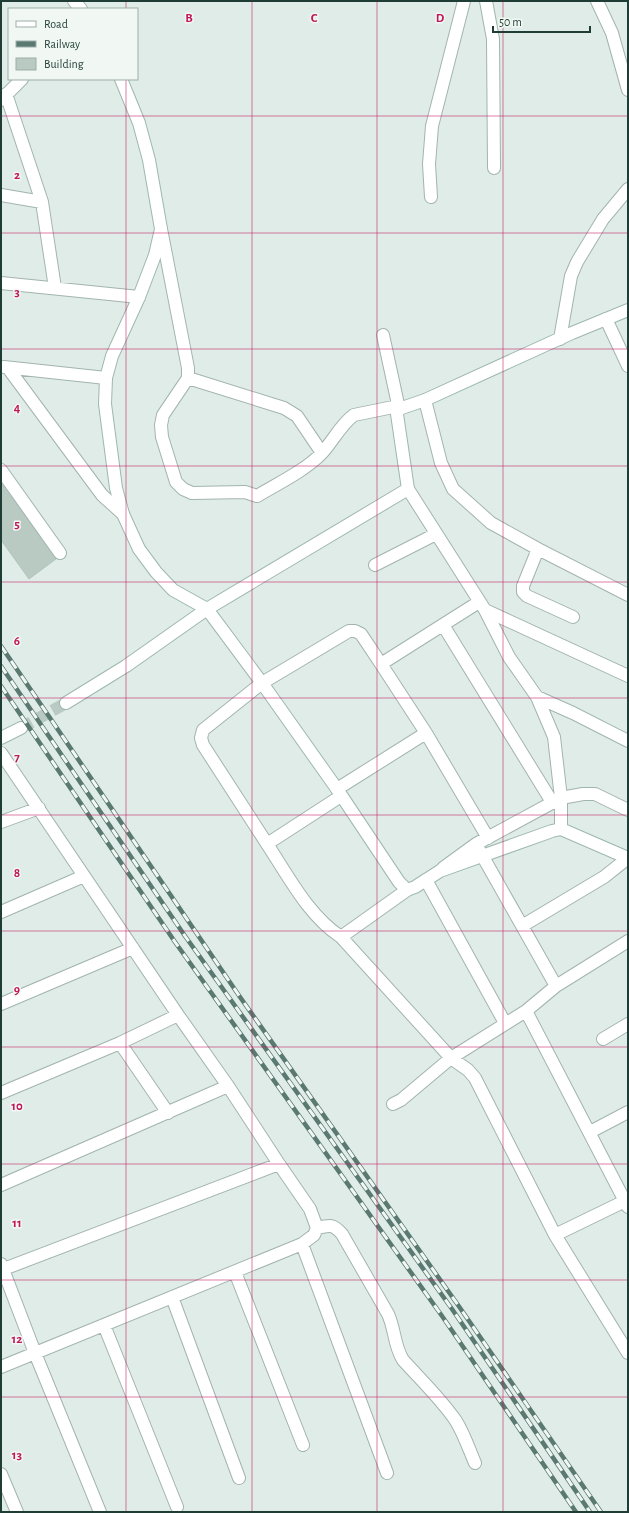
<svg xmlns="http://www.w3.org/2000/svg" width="629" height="1513" font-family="'Alegreya Sans',sans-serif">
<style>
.building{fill:#b8cac2;stroke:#b2c6be}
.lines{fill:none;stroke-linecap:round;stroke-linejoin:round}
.secondary-tunnel{stroke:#b9c9c3;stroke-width:12;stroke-dasharray:12 6;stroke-linecap:butt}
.street-casing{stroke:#a2b4ae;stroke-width:14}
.secondary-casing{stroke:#9db8af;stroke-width:14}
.street{stroke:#fff;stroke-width:12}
.secondary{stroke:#fff;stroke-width:12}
.rail-casing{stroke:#5a7971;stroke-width:4.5}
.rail{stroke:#f1f8f4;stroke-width:3;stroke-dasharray:9;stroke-linecap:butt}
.grid{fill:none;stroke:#c2185b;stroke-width:1;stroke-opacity:0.55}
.grid-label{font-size:13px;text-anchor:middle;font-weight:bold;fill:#c2185b;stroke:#f1f8f4;stroke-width:3;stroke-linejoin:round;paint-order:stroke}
</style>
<rect width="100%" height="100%" fill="#e0ece7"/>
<path class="building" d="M 1,483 L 56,559 L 29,579 L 1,540 Z"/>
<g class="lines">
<path class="secondary-tunnel" d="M 21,728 L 66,703"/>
<g class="street-casing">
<path id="street" d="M 486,1 L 493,39 L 494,168
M 597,1 L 612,33 L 628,90
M 6,94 L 42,202 L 55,288
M 1,100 L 22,79
M 1,195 L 42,202
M 431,197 L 429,164 L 432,126 L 464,1
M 161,229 L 188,368 L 188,378 L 163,415 L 161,425 L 162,437 L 176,482 L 183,489 L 192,493 L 245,492 L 257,496 C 277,484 306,470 322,453 C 333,441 341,424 354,415 L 398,406
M 1,283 L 139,297
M 606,319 L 628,366
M 383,335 L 399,409
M 560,339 L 571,276 L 577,262 L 603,219 L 628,189
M 4,367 L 106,378
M 8,368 L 102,495 L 123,514
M 188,378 L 284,408 L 297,416 L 322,453
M 425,400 L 441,463 L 453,489 L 491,523 L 538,549 L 628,595
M 1,470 L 60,553
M 408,489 L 485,610 L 509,657 L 537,697 L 554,737 L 561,798 L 561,829
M 538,549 L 523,586 L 523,592 L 527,596 L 573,617
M 375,565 L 436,534
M 485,610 L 628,676
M 443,625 L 552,802
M 381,664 L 479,602
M 537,697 L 573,713 L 628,741
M 1,753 L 178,1015 L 228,1086 L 279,1164
M 337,789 L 426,733
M 1,822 L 39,808
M 488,838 L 426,733 L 381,664 L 361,634 L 355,631 L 349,631 L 262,683 L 203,730 L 201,738 L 203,745 C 225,779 247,813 269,847 C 290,879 309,916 341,937 L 451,1058 L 468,1070 L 475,1078 L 555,1235 L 628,1353
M 267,844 L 341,796
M 478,848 L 556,986
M 443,868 L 476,844 L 561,798 L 583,794 L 595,794 L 628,810
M 426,880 L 505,1023
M 1,912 L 84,876
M 522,926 L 604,877 L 628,858
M 341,937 L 407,890
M 1,1004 L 133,948
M 526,1011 L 628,1207
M 603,1039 L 628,1024
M 120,1043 L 168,1113
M 1,1093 L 120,1043 L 178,1015
M 393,1104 L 401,1100 L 451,1058 L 526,1011 L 556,986 L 628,941
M 590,1132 L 628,1112
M 1,1185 L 228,1086
M 317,1228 C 330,1225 333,1224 342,1234 L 388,1314 C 395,1329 394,1346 403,1360 C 421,1380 441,1399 456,1421 C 464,1434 469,1449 475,1463
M 555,1235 L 625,1201
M 302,1244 L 387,1473
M 1,1264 L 35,1353 L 100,1512
M 1,1270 L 279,1164 L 310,1209 L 317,1228 L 314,1235 L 302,1244 L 1,1367
M 235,1272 L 303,1445
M 172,1297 L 239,1478
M 104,1325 L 177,1507
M 1,1474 L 17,1512"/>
</g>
<g class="secondary-casing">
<path id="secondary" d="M 74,1 L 81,9
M 121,79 L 139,123 L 149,160 L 161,229 L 155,255 L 139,297 L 112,356 L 106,378 L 105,404 L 116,488 L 123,514 L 139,549 L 156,572 L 173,590 L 207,609 L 262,683 L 337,789 L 399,882 L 407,890 L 415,887 L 440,871 L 552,831 L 561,829 L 628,858
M 66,703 L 126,666 L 207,609 L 408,489 L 397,414 L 399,409 L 425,400 L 572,333 L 628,310
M 1,738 L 21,728"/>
</g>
<use href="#street" class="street"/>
<use href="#secondary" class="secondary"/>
<g class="rail-casing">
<path id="rail" d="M 1,646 L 240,997 L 458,1305 L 601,1512
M 1,666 L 185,936 L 452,1309 L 590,1512
M 1,686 L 175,942 L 442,1316 L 576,1512"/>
</g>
<use href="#rail" class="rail"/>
</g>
<path class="grid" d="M 126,1 L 126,9M 252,1 L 252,1512M 377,1 L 377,1512M 503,1 L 503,1512M 126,79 L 126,1512M 1,116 L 628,116M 1,233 L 628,233M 1,349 L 628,349M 1,466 L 628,466M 1,582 L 628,582M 1,698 L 628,698M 1,815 L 628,815M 1,931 L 628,931M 1,1047 L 628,1047M 1,1164 L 628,1164M 1,1280 L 628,1280M 1,1397 L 628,1397"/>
<g class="grid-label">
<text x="189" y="22">B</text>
<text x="314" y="22">C</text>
<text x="440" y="22">D</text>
<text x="17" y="179">2</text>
<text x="17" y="296">3</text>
<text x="17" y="412">4</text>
<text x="17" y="528">5</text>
<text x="17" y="645">6</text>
<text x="17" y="761">7</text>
<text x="17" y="877">8</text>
<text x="17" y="994">9</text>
<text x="17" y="1110">10</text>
<text x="17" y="1227">11</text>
<text x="17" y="1343">12</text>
<text x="17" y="1459">13</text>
</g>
<rect width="629" height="1513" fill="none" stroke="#1f3d35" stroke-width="4"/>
<rect x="8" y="8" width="130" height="72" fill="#f1f8f4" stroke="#9dada8"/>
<rect x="16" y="21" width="20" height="6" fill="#ffffff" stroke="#9dada8"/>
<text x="44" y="28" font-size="12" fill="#1f3d35">Road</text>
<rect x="16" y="41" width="20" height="6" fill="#5a7971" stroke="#9dada8"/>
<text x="44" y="48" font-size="12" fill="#1f3d35">Railway</text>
<rect x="16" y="58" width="20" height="12" fill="#b8cac2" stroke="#9dada8"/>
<text x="44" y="68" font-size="12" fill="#1f3d35">Building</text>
<path d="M493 26v6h97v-6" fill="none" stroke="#1f3d35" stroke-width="2"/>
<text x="499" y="26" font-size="12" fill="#1f3d35" stroke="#f1f8f4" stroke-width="3" paint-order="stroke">50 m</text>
</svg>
